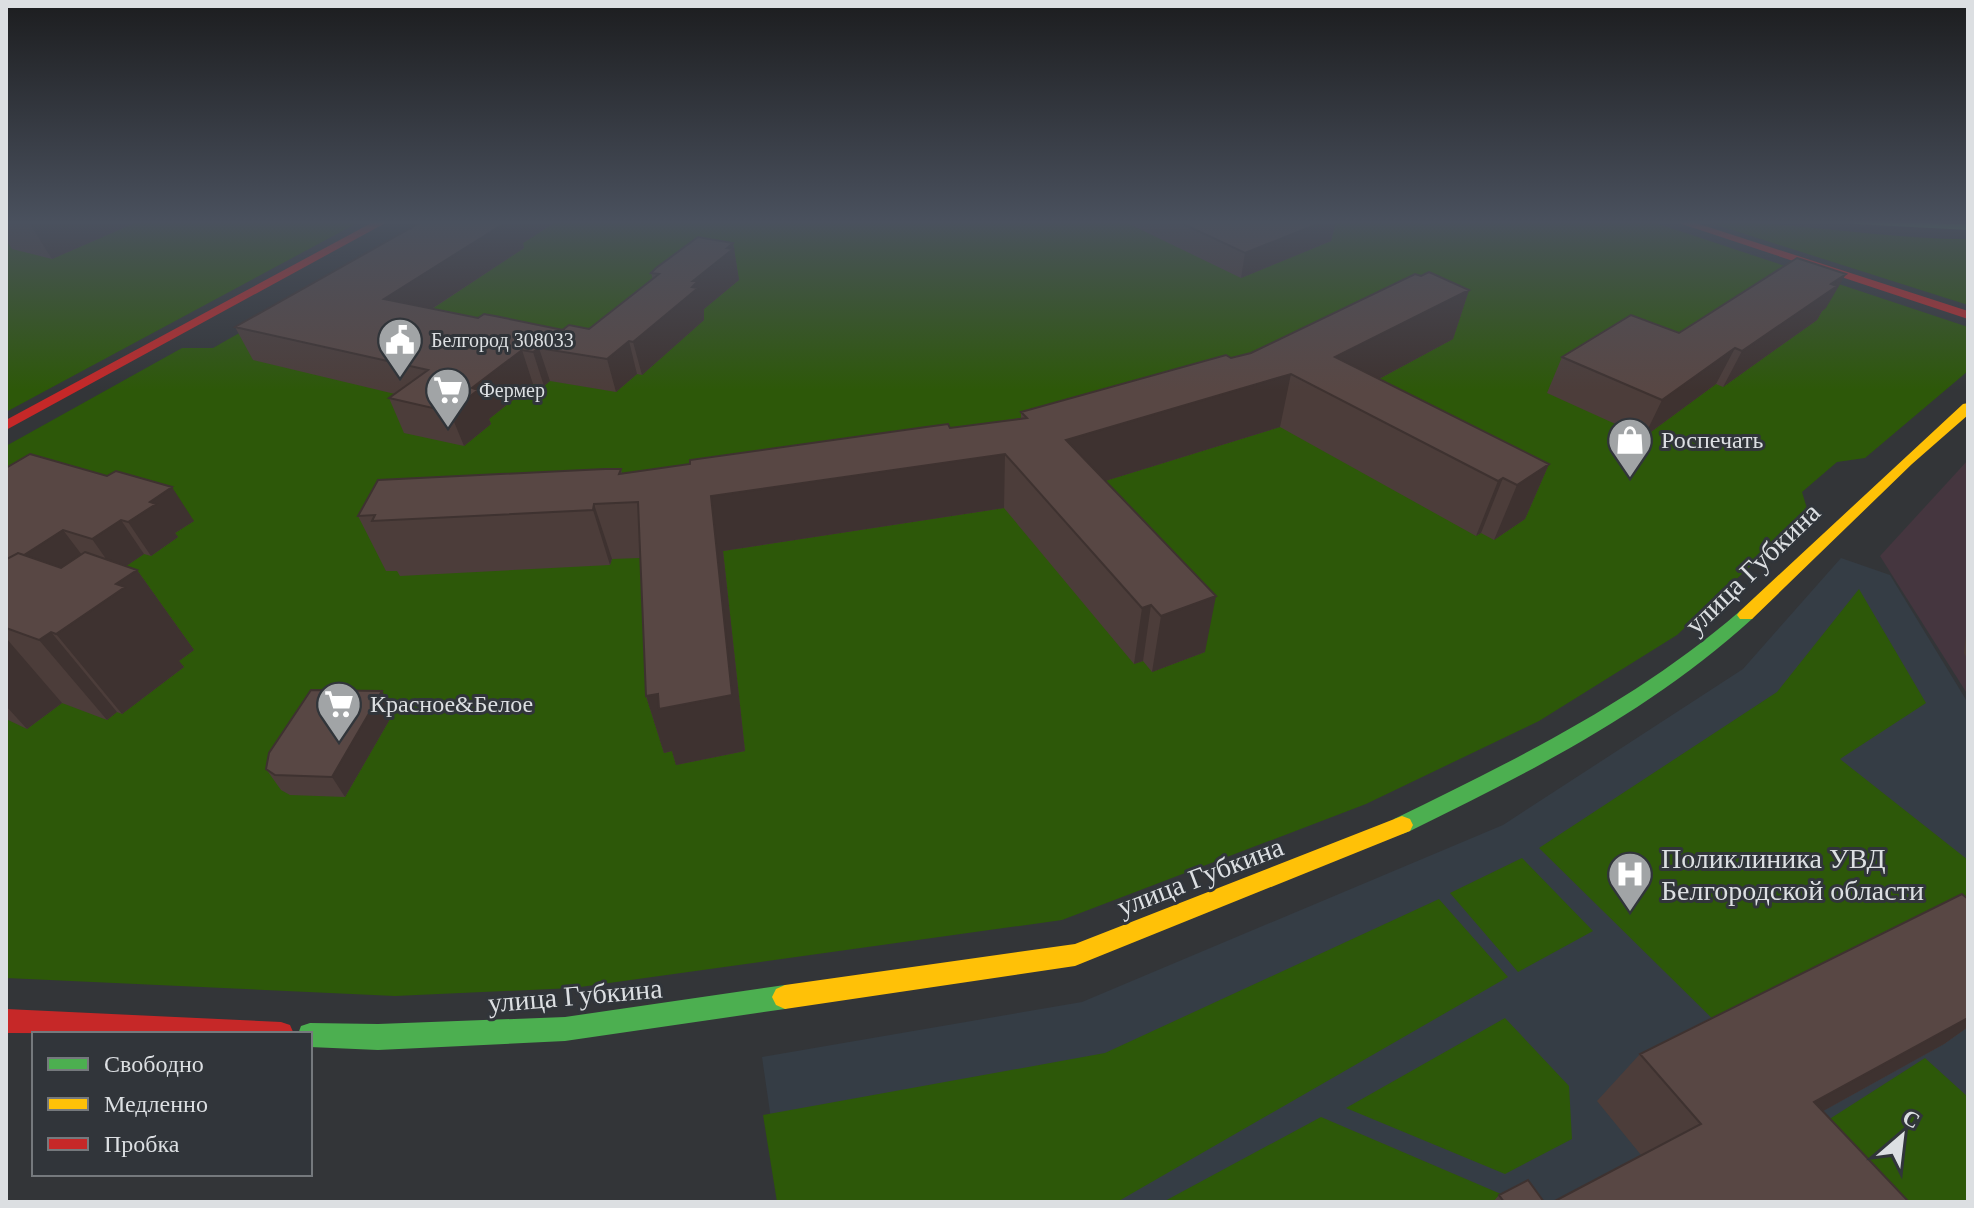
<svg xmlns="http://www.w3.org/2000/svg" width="1974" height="1208" font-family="'Times New Roman',serif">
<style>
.industrial{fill:#45363f}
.built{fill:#353d45}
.green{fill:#2d5809}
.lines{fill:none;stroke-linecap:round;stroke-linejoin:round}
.fast{fill:#4caf50;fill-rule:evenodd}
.slow{fill:#ffc107;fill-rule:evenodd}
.jam{fill:#c62828;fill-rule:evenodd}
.wall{fill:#4c3d3a}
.shaded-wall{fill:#3e3230}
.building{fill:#584744;stroke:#3e3230;stroke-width:2}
.labels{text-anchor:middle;stroke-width:6;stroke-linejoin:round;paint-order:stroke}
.far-poi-label{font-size:20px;fill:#dcdfe2;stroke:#31353a;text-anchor:start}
.poi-label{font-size:24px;fill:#dcdfe2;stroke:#31353a;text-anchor:start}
.near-street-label{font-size:28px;fill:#dcdfe2;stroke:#31353a}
.near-poi-label{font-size:28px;fill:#dcdfe2;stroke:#31353a;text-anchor:start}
</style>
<rect width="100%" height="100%" fill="#333538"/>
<path class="industrial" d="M 1968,460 L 1968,695 L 1880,556 Z"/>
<path class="built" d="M 1841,558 L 1890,575 L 1968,703 L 1968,1202 L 783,1202 L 762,1057 L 1082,1002 L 1503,825 L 1743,669 Z"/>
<path class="green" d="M 6,221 L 361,221 L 6,412 Z
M 436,221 L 1650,221 L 1968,327 L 1968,371 L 1865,458 L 1837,462 L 1802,492 L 1808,512 L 1677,635 L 1539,721 L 1366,804 L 1062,920 L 573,988 L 395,996 L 6,978 L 6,446 L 182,348 L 213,348 Z
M 1704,221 C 1793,221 1880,239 1968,239 L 1968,305 Z
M 1859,589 L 1926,703 L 1840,759 L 1968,860 L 1968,997 L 1725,1031 L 1539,848 L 1777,692 Z
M 1522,858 L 1593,931 L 1518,972 L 1450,893 Z
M 1439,899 L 1508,977 L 1117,1202 L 777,1202 L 763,1115 L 1105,1053 Z
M 1505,1018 L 1569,1086 L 1572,1139 L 1505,1174 L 1346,1108 Z
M 1925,1058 L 1968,1097 L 1968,1202 L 1814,1202 L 1775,1154 Z
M 1321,1117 L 1515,1200 L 1163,1202 Z"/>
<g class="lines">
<path class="fast" d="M 1849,221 L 1968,224 L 1968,230 L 1855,224 Z
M 1746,609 L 1755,615 L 1752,619 C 1651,711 1532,771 1410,831 L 1402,834 L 1394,831 L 1391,825 L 1394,819 C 1517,759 1636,701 1740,611 Z
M 785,985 L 794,989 L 798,997 L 794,1005 L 785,1009 L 565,1041 L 378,1050 L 310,1047 L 310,1034 L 298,1034 L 301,1026 L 310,1023 L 378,1024 L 565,1017 Z"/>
<path class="slow" d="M 1968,403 L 1968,415 L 1912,464 L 1752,619 L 1740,619 L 1737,615 L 1740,611 L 1963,404 Z
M 1402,816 L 1410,819 L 1413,825 L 1410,831 L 1075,966 L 785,1009 L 776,1005 L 772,997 L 776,989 L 785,985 L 1075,944 Z"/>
<path class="jam" d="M 375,221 L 389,221 L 6,430 L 6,420 Z
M 1673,221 L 1690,221 L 1968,311 L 1968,319 Z
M 6,1009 L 281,1022 L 290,1025 L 294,1034 L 6,1033 Z"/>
</g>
<path class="wall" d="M 6,221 L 139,221 L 52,259 L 12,249 L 6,240 Z
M 423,221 L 557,221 L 523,243 L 524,248 L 432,309 L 478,318 L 563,330 L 589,329 L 653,280 L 651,273 L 733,243 L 739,280 L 704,309 L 704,320 L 642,375 L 637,374 L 616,392 L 550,381 L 544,386 L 533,384 L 489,419 L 491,424 L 464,446 L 404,433 L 389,398 L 395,394 L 253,360 L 235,327 Z
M 1123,221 L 1336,221 L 1331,241 L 1241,278 Z
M 1417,221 L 1435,221 L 1426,225 Z
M 1421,276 L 1469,290 L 1453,339 L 1379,379 L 1549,464 L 1525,519 L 1494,540 L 1481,533 L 1476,536 L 1280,427 L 1105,481 L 1205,652 L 1152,672 L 1143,661 L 1134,664 L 1004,508 L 723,551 L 745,751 L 676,765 L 672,751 L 664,753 L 646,696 L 640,558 L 612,559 L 610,565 L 400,576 L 397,571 L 386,571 L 358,516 L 621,469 L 622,474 L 1021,418 L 1021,412 L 1251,353 Z
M 1826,308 L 1822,311 L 1817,320 L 1723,387 L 1716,384 L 1644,437 L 1547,393 L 1562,357 L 1679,333 Z
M 6,468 L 194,521 L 175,533 L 178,537 L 151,556 L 144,554 L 126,566 L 137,570 L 194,650 L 179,661 L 184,667 L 122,714 L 117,712 L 107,720 L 62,703 L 27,729 L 6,719 Z
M 1968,617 L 1968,661 L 1964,653 Z
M 382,691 L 394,712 L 345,797 L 290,795 L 281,790 L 266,769 Z
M 1968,899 L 1968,1027 L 1944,1044 L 1823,1111 L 1641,1155 L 1597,1101 L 1640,1054 Z
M 1499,1195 L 1544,1202 L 1493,1202 Z"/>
<path class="shaded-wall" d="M 28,221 L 139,221 L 52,259 Z
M 508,221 L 557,221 L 523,243 L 524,248 L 398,331 L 384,299 Z
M 1325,221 L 1336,221 L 1331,241 L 1241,278 L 1245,253 Z
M 733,243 L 739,280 L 704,309 L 704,320 L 642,375 L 633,342 Z
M 1846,274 L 1826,308 L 1822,311 L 1817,320 L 1723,387 L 1742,351 Z
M 1469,290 L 1453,339 L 1340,400 L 1335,357 Z
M 629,341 L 637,374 L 616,392 L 607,359 Z
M 539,348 L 550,381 L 544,386 L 533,352 Z
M 1735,348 L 1716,384 L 1644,437 L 1662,400 Z
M 522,350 L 533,384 L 489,419 L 491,424 L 464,446 L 450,412 L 472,388 Z
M 1291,374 L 1280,427 L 1063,494 L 1066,440 Z
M 1005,454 L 1004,508 L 723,551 L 745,751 L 676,765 L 672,751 L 664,753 L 646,696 L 658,694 L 711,496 Z
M 1549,464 L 1525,519 L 1494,540 L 1517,485 Z
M 1503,478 L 1481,533 L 1476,536 L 1498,481 Z
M 172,487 L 194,521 L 175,533 L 178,537 L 151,556 L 128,522 L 150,502 Z
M 594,504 L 612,559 L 610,565 L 593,510 Z
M 121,520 L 144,554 L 116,573 L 92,539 Z
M 63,530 L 88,563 L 6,618 L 6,566 Z
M 137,570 L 194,650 L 179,661 L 184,667 L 122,714 L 56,634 L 116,584 Z
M 1216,596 L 1205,652 L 1152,672 L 1161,616 Z
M 1151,605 L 1143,661 L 1134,664 L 1142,608 Z
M 51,632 L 117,712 L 107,720 L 39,640 Z
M 6,638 L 62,703 L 27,729 L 6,706 Z
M 382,691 L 394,712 L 345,797 L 332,777 Z
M 1968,1013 L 1968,1027 L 1944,1044 L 1758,1147 L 1814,1102 Z"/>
<path class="building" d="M 423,221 L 508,221 L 384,299 L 478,318 L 484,314 L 495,316 L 563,330 L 557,334 L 569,325 L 589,329 L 659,274 L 651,273 L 656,268 L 698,237 L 733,243 L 727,248 L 733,249 L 693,281 L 698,281 L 692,287 L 698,288 L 633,342 L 629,341 L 607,359 L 539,348 L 533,352 L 522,350 L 472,388 L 478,390 L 450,412 L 389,398 L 428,370 L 235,327 Z
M 1177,221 L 1325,221 L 1245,253 Z
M 1797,258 L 1846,274 L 1831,284 L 1837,286 L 1742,351 L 1735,348 L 1662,400 L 1562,357 L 1631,315 L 1679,333 Z
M 1429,272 L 1469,290 L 1335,357 L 1549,464 L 1517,485 L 1503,478 L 1498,481 L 1291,374 L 1066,440 L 1216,596 L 1161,616 L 1151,605 L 1142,608 L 1005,454 L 711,496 L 732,695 L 659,709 L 658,694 L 646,696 L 638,502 L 594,504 L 593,510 L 372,521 L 375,515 L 358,516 L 378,480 L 605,469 L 621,469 L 619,474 L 690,464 L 690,460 L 926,427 L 948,424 L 950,428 L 1027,418 L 1021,412 L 1226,355 L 1231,358 L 1251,353 L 1415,274 L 1421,276 Z
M 30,454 L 107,476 L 116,471 L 172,487 L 150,502 L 156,504 L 128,522 L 121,520 L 92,539 L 63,530 L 24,555 L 18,553 L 7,559 L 6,559 L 6,468 Z
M 85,552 L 137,570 L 116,584 L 125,587 L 56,634 L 51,632 L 39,640 L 6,628 L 6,559 L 7,559 L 18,553 L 61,568 Z
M 311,690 L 382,691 L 332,777 L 275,775 L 266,769 L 269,753 Z
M 1962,894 L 1968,899 L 1968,1018 L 1814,1102 L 1909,1202 L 1553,1202 L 1701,1124 L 1640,1054 Z
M 1528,1180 L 1544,1202 L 1504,1202 L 1499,1195 Z"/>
<linearGradient id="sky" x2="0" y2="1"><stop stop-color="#1c1d1f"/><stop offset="0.57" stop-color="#4a515e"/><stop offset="1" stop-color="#4a515e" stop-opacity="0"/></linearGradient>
<rect width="1974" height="390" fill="url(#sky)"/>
<defs>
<g id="civic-pin" transform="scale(2.3)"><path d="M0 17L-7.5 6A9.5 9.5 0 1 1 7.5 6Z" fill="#a1a4a6" stroke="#31353a"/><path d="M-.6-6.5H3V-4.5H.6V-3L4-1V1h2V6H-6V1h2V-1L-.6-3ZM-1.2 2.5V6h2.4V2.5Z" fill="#fff"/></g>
<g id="supermarket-pin" transform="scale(2.3)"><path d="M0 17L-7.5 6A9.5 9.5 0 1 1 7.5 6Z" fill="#a1a4a6" stroke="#31353a"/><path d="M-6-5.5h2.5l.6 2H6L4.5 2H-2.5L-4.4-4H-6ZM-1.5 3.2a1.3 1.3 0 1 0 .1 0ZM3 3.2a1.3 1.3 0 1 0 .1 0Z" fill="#fff"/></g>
<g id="shop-pin" transform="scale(2.3)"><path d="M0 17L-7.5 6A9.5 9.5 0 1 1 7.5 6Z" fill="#a1a4a6" stroke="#31353a"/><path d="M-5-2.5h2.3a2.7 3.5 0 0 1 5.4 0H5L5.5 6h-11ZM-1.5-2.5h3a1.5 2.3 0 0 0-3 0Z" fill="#fff"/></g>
<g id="hospital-pin" transform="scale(2.3)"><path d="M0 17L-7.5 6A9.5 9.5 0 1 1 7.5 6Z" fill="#a1a4a6" stroke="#31353a"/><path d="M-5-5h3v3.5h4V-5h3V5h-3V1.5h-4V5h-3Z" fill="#fff"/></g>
</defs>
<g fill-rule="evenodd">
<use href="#civic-pin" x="400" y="340"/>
<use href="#supermarket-pin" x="448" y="390"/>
<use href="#shop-pin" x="1630" y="440"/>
<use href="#supermarket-pin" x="339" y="704"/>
<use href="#hospital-pin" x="1630" y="874"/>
</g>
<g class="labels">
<g class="far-poi-label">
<text x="431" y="347">Белгород 308033</text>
<text x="479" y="397">Фермер</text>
</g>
<g class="poi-label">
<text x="1661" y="448">Роспечать</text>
<text x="370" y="712">Красное&amp;Белое</text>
</g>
<g class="near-street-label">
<text transform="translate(1752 568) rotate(-44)" y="10">улица Губкина</text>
<text transform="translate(1200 876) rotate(-21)" y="10">улица Губкина</text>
<text transform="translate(575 995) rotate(-5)" y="10">улица Губкина</text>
</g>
<g class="near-poi-label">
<text x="1661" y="868">Поликлиника УВД<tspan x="1661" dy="32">Белгородской области</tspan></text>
</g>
</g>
<rect width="1974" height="1208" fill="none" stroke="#dcdfe2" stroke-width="16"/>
<rect x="32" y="1032" width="280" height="144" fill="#31353a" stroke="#75797d" stroke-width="2"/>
<rect x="48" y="1058" width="40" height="12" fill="#4caf50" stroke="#75797d" stroke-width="2"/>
<text x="104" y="1072" font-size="24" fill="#dcdfe2">Свободно</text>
<rect x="48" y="1098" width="40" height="12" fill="#ffc107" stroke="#75797d" stroke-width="2"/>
<text x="104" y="1112" font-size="24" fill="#dcdfe2">Медленно</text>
<rect x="48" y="1138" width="40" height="12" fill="#c62828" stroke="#75797d" stroke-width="2"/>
<text x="104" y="1152" font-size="24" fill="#dcdfe2">Пробка</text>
<g transform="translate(1902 1136) rotate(28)" stroke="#31353a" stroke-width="6" paint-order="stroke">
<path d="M0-6L14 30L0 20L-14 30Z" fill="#dcdfe2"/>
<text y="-12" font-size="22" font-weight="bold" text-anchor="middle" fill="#dcdfe2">С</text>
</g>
</svg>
